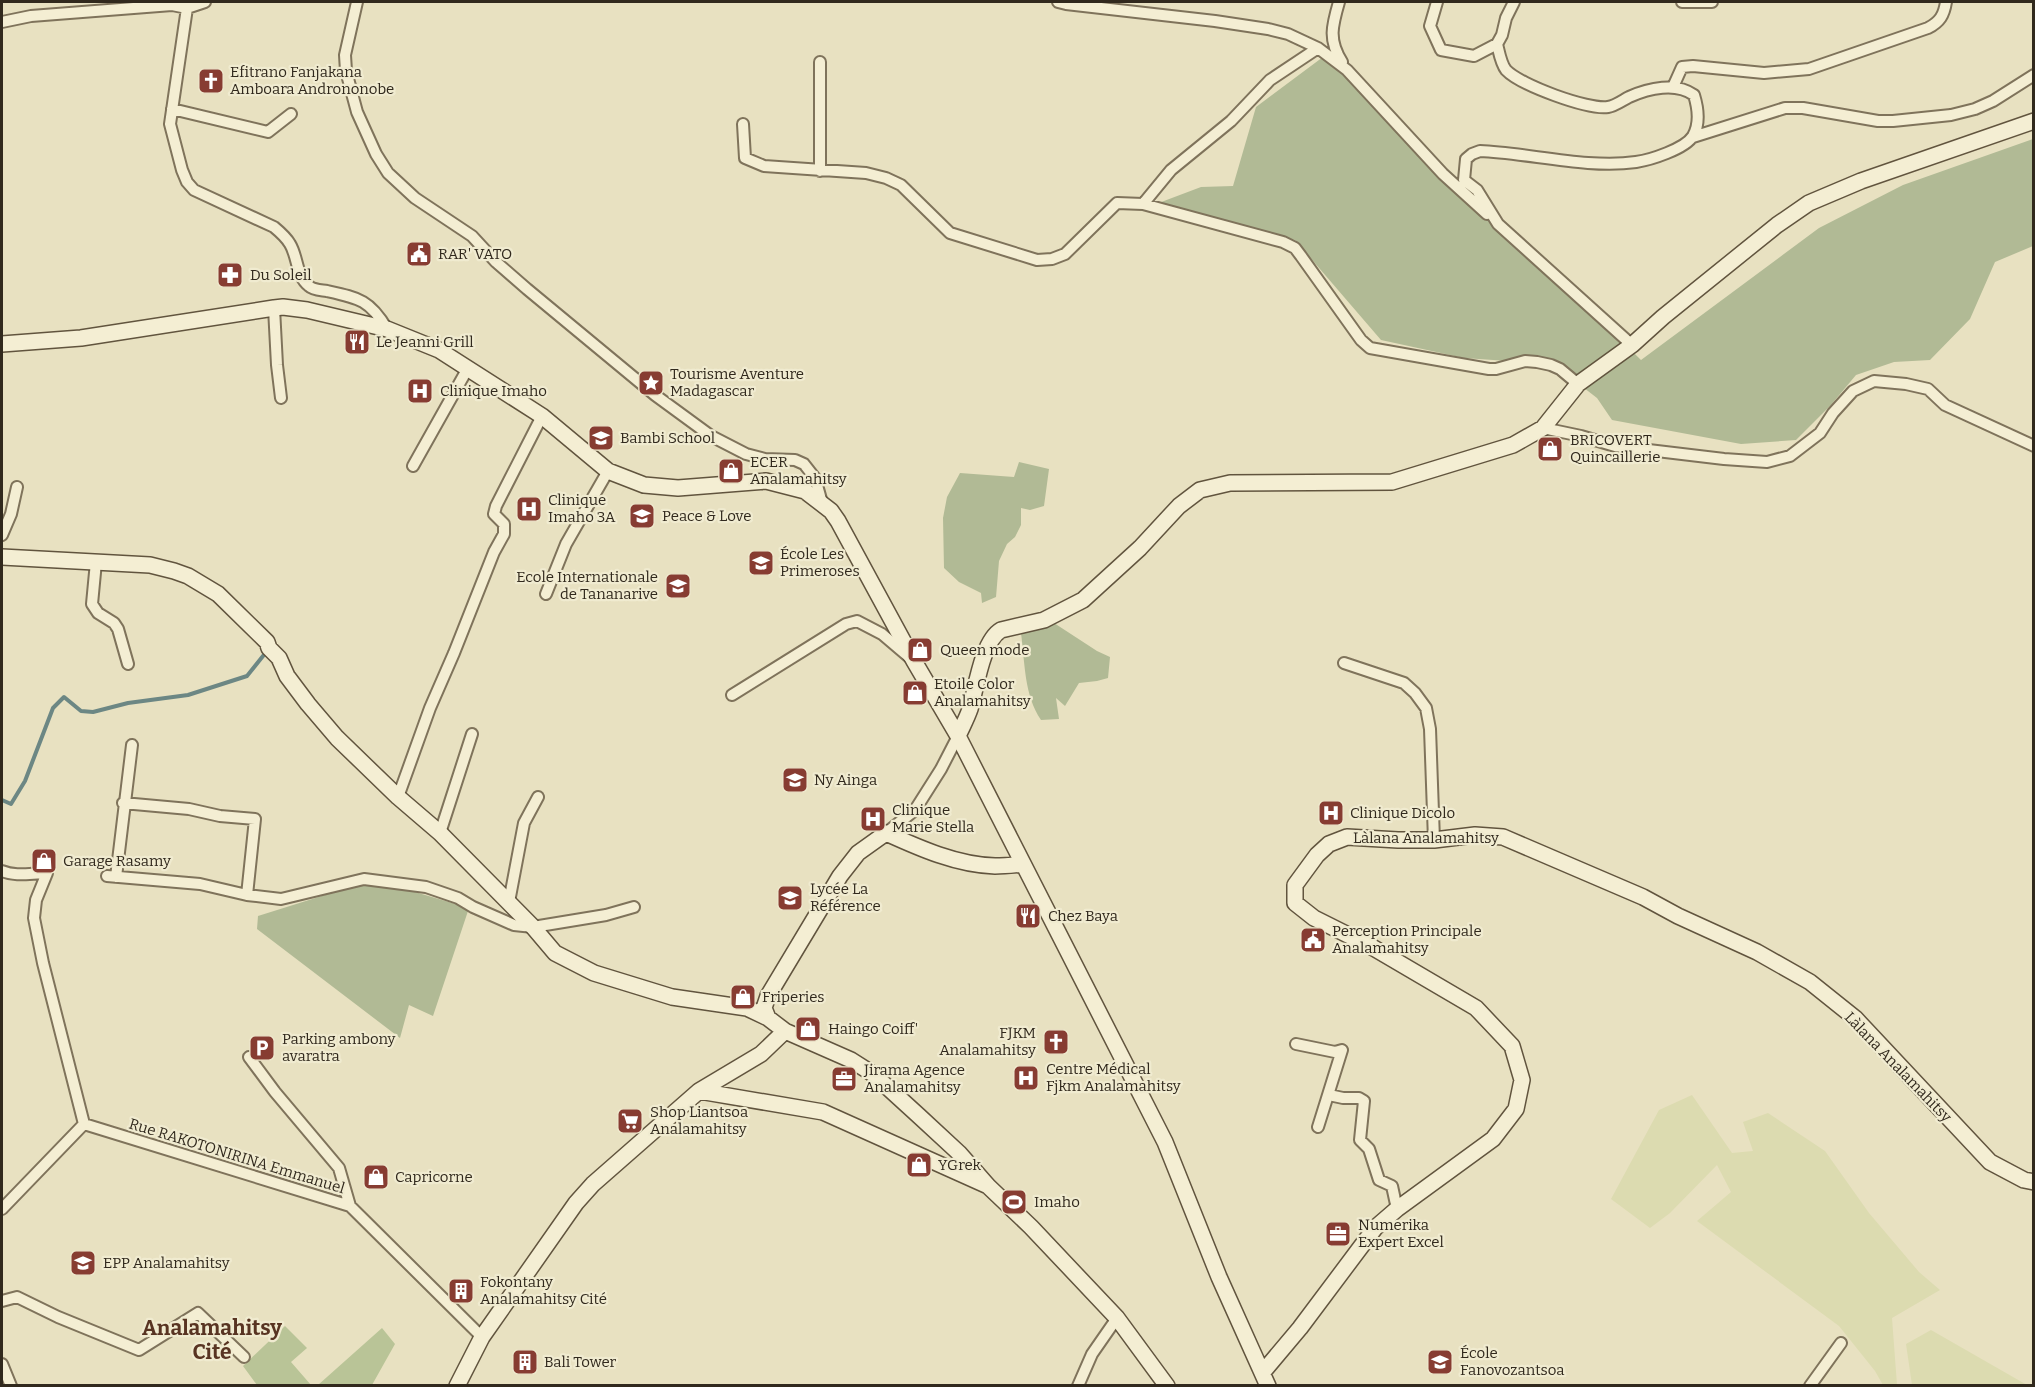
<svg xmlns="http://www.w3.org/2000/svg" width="2035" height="1387" font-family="Bitter,serif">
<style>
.farmland{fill:#dcdbb0}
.green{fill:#b9c497}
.cemetery{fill:#b1ba95}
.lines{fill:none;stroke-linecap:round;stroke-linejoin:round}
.stream{stroke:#6c8784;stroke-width:4}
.street-casing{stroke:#7f735b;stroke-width:14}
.secondary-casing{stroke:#61543e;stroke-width:18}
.street{stroke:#f4eed3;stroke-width:10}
.secondary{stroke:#f4eed3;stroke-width:15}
.labels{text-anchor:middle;stroke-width:4.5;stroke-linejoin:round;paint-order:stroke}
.poi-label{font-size:15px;fill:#31291d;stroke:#f0ebd0;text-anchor:start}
.street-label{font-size:15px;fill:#31291d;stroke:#f0ebd0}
.district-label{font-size:21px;font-weight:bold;fill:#583422;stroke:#f0ebd0}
</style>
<rect width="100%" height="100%" fill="#e8e1c1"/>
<path class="farmland" d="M 1692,1095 L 1732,1153 L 1753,1151 L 1743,1122 L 1768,1113 L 1825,1151 L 1869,1213 L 1919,1272 L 1940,1290 L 1892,1318 L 1897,1385 L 1883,1385 L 1875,1371 L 1839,1326 L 1697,1221 L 1731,1192 L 1717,1165 L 1670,1213 L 1650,1228 L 1611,1199 L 1659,1110 Z
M 1931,1330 L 2027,1385 L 1912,1385 L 1906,1344 Z"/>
<path class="green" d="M 285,1326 L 307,1348 L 291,1362 L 311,1385 L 257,1385 L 243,1366 Z
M 382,1328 L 395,1344 L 372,1385 L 318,1385 Z"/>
<path class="cemetery" d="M 1323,57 L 1372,95 L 1461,194 L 1547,267 L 1641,360 L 1819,228 L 1903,185 L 2033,139 L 2033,246 L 1995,262 L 1970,319 L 1930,360 L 1894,362 L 1856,375 L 1830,406 L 1796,440 L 1741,444 L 1612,420 L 1597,398 L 1553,364 L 1464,358 L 1381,340 L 1295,240 L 1156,204 L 1201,187 L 1233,186 L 1256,107 Z
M 1019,462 L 1049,469 L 1044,506 L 1030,510 L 1021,508 L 1021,525 L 1015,537 L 1007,544 L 999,561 L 996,597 L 982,603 L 981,593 L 959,582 L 944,568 L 943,518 L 947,497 L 960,473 L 1014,477 Z
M 1054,623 L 1097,651 L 1110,657 L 1108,678 L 1097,681 L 1079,683 L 1065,706 L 1056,698 L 1059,719 L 1041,720 C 1024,695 1025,663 1021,633 L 1033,628 Z
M 360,884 L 415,892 L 469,908 L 433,1016 L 409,1005 L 400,1038 L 257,929 L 258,916 Z"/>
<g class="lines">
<path class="stream" d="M 2,800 L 11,804 L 25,781 L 53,708 L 64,697 L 81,711 L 93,712 L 128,703 L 188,695 L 247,676 L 267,651"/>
<g class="street-casing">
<path id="street" d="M 357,2 L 345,55 L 346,71 L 357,112 L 376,154 L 388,173 L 415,198 L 472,236 L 496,262 L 527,289 L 655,395 L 711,436 L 746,454 L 765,459 L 795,460 L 804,464 L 815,478 L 822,503
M 1058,2 L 1066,4 L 1215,21 L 1268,29 L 1288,34 L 1318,48 L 1347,70 L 1443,174 L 1487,214
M 1339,2 C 1332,26 1328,40 1342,62
M 1437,2 L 1430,26 L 1441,50 L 1474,56 L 1497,44 L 1502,35 L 1506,18 L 1514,2
M 1682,2 L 1712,2
M 187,8 L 170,124 L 182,170 L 187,182 L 194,190 L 274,227 C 280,232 286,237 290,244 C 298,257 296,276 309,286 C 313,290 321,290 327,291 C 359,298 370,300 387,329
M 2,22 L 31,16 L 172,5 L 187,8 L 205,2
M 1497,44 C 1499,52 1501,64 1506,70 C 1520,85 1588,110 1608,107 C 1615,106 1623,100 1629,97 C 1649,88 1676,82 1694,95 C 1698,108 1700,124 1693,136 C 1685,149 1650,160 1636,162 C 1588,169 1529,153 1480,151 L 1472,154 L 1466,159 L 1464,180 L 1477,190 L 1498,224 L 1632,345
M 820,62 L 820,171
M 1673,87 L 1682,67 L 1693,66 L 1764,73 L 1809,69 L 1928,28 C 1940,22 1944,15 1946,2
M 172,109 L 268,132 L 291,114
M 743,124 L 745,158 L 764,166 L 866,173 L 886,178 L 901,185 L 950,233 L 1037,260 L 1052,259 L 1065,254 L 1117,203 L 1143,204 L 1283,242 L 1295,248 L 1301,256 L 1361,340 L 1370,348 L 1489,369 L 1496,369 L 1525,361 L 1537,362 L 1551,365 L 1560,369 L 1578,384
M 1693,137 L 1785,108 L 1803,108 L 1878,121 L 1893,121 L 1951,115 L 1975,109 L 1993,101 L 2034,75
M 1143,204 L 1171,170 L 1231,121 L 1270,80 L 1318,48
M 274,308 L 277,365 L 281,398
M 1543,428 L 1581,436 L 1615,446 L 1724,459 L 1767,462 L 1790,456 L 1820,433 L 1833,413 L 1853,391 L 1874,381 L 1906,384 L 1928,389 L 1945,405 L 2034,446
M 413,466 L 468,368
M 2,535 L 11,514 L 17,487
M 96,562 L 92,604 L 98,613 L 114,623 L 118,629 L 128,664
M 546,594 L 566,544 L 608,471
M 1344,663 L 1404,683 L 1415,693 L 1426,708 L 1430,729 L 1434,840
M 732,695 L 846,624 L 857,621 L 882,634 L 909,657
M 398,797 L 430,708 L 454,653 L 494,552 L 504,534 L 504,524 L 494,514 L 496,506 L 542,416
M 123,803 L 189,809 L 220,816 L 255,819 L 247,895
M 440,833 L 472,734
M 886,833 L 915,810 L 941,769 L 958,736
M 2,871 C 16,877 31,873 47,873 L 36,900 L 34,918 L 43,963 L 84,1124
M 107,876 L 200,884 L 247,895 L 281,899 L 364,879 L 426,887 L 458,898 L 473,907 L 514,925 L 533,927 L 606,915 L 634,907
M 116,877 L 132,745
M 509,902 L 524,823 L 538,797
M 1296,1044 L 1335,1052 L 1342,1050 L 1318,1127
M 249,1057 L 275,1092 L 339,1168 L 350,1206
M 1329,1095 L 1343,1098 L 1359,1098 L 1364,1101 L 1360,1140 L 1369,1149 L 1379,1180 L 1392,1186 L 1397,1209
M 2,1209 L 84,1124 L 350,1206 L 482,1337
M 2,1301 L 17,1297 L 58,1317 L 139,1350 L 198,1313 L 244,1357
M 2,1364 L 11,1386
M 1078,1386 L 1092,1354 L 1117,1318
M 1810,1386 L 1841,1343"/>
</g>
<g class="secondary-casing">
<path id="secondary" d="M 2,344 L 81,338 L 274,308 L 283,307 L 307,310 L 387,329 L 439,350 L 542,416 L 608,471 L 644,485 L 678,488 L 766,481 L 805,491 L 831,511 L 838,521 L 914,661 L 958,736 L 1165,1142 L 1219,1277 L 1268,1386
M 2,557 L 150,565 L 174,571 L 188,576 L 218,594 L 267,642 L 269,648 L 279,658 L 287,676 L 308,704 L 337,738 L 398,797 L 440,833 L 533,927 L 555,953 L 594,973 L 672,997 L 747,1008 L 768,1018 L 785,1031 L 851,1060 L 873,1074 L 919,1116 L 959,1153 L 988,1186
M 958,736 C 962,727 967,718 970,709 C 976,689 982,641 1001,630 L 1044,620 L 1083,600 L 1140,548 L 1179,506 L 1200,490 L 1230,483 L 1392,482 L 1513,445 L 1543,428 L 1578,384 L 1632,345 L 1663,317 L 1777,225 L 1809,203 L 1861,181 L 2034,121
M 768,1018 L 764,1008 L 768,996 L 840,876 L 858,853 L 886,833 C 919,848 957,865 995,866 C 1004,866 1014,865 1023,864
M 699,1091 L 823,1112 L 988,1186 L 1031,1227 L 1117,1318 L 1167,1386
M 1263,1372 L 1300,1328 L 1375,1228 L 1397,1209 L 1493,1139 L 1516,1109 L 1522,1080 L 1512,1046 L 1476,1008 L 1372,947 L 1314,918 L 1295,903 L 1295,885 L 1317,855 L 1329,844 L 1347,837 L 1398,840 L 1434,840 L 1475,835 L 1503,837 L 1643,897 L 1678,916 L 1757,952 L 1810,982 L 1855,1018 L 1990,1162 L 2024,1180 L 2034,1182
M 457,1386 L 482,1337 L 576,1203 L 593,1184 L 699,1091 L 761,1054 L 785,1031"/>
</g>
<use href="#street" class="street"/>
<use href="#secondary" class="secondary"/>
</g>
<defs>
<g id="church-square" transform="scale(1.35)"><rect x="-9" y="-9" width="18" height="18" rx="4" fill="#873c32" stroke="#f0ebd0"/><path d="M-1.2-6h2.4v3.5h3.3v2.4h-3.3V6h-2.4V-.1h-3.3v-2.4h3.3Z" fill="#fff"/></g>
<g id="civic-square" transform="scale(1.35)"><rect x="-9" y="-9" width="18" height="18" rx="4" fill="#873c32" stroke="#f0ebd0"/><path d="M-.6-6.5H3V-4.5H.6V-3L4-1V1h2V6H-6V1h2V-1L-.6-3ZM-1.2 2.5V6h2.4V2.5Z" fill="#fff"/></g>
<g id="pharmacy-square" transform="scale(1.35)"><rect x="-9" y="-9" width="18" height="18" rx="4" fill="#873c32" stroke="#f0ebd0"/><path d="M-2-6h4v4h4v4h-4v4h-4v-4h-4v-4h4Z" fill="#fff"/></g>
<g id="restaurant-square" transform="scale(1.35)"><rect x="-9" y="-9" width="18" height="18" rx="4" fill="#873c32" stroke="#f0ebd0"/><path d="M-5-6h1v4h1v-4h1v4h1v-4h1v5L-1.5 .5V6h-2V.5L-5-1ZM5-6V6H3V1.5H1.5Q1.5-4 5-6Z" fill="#fff"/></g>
<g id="sight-square" transform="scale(1.35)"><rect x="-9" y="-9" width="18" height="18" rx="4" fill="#873c32" stroke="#f0ebd0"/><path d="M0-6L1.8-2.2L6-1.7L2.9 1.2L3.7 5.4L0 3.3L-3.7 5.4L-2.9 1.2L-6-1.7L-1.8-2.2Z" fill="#fff"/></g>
<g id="hospital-square" transform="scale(1.35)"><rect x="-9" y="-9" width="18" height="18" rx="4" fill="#873c32" stroke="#f0ebd0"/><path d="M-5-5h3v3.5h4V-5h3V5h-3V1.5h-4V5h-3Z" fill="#fff"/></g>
<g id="school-square" transform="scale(1.35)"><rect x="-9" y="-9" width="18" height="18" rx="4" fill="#873c32" stroke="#f0ebd0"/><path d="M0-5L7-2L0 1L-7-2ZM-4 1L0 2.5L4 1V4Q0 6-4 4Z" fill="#fff"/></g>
<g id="shop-square" transform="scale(1.35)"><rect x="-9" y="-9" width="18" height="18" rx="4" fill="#873c32" stroke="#f0ebd0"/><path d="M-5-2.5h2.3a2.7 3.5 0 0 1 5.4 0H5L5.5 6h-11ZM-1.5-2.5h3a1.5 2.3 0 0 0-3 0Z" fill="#fff"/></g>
<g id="parking-square" transform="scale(1.35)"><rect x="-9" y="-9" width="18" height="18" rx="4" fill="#873c32" stroke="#f0ebd0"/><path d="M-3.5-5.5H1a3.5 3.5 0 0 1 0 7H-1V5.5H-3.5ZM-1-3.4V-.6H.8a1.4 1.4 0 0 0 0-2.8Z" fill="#fff"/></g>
<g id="office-square" transform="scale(1.35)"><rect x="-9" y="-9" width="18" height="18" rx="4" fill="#873c32" stroke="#f0ebd0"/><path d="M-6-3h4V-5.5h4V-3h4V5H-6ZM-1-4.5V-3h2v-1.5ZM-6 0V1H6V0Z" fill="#fff"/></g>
<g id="supermarket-square" transform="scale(1.35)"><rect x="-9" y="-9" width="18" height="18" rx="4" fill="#873c32" stroke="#f0ebd0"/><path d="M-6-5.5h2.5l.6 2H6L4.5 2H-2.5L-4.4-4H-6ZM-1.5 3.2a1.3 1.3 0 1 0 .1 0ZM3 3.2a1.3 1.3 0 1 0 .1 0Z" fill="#fff"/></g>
<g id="stadium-square" transform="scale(1.35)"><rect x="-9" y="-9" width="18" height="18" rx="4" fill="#873c32" stroke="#f0ebd0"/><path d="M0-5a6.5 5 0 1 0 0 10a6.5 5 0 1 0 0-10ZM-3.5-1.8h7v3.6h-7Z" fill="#fff"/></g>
<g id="building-square" transform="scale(1.35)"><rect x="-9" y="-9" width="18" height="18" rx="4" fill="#873c32" stroke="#f0ebd0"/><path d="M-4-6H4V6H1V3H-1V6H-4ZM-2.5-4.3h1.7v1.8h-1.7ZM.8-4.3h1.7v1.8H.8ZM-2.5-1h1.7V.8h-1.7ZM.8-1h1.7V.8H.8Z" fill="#fff"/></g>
</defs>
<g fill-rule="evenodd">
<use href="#church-square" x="211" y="81"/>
<use href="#civic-square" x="419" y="254"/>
<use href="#pharmacy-square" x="230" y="275"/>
<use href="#restaurant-square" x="357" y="342"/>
<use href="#sight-square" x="651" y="383"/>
<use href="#hospital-square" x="420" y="391"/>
<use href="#school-square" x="601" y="438"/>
<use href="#shop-square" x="1550" y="449"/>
<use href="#shop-square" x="731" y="471"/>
<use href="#hospital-square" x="529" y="509"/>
<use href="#school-square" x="642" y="516"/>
<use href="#school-square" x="761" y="563"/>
<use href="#school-square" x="678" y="586"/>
<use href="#shop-square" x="920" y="650"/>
<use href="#shop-square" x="915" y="693"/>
<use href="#school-square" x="795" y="780"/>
<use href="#hospital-square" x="1331" y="813"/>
<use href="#hospital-square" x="873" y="819"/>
<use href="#shop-square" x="44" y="861"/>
<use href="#school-square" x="790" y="898"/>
<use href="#restaurant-square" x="1028" y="916"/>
<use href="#civic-square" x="1313" y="940"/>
<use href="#shop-square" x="743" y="997"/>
<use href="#shop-square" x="808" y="1029"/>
<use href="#church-square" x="1056" y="1042"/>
<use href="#parking-square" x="262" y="1048"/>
<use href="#hospital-square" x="1026" y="1078"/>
<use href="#office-square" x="844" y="1079"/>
<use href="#supermarket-square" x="630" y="1121"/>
<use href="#shop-square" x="919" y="1165"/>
<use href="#shop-square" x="376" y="1177"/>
<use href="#stadium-square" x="1014" y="1202"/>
<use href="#office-square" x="1338" y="1234"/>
<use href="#school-square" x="83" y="1263"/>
<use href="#building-square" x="461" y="1291"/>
<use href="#building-square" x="525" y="1362"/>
<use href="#school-square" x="1440" y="1362"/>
</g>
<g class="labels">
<g class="poi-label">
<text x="230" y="77">Efitrano Fanjakana<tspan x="230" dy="17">Amboara Andrononobe</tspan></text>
<text x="438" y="259">RAR' VATO</text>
<text x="250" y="280">Du Soleil</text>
<text x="376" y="347">Le Jeanni Grill</text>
<text x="670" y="379">Tourisme Aventure<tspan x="670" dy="17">Madagascar</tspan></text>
<text x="440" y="396">Clinique Imaho</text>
<text x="620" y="443">Bambi School</text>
<text x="1570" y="445">BRICOVERT<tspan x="1570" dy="17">Quincaillerie</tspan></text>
<text x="750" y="467">ECER<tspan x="750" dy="17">Analamahitsy</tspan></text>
<text x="548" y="505">Clinique<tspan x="548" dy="17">Imaho 3A</tspan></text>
<text x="662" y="521">Peace &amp; Love</text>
<text x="780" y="559">École Les<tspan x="780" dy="17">Primeroses</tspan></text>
<text x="658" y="582" text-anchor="end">Ecole Internationale<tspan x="658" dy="17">de Tananarive</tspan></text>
<text x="940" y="655">Queen mode</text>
<text x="934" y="689">Etoile Color<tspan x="934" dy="17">Analamahitsy</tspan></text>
<text x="814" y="785">Ny Ainga</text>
<text x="892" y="815">Clinique<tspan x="892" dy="17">Marie Stella</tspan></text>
<text x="1350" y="818">Clinique Dicolo</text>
<text x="63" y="866">Garage Rasamy</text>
<text x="810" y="894">Lycée La<tspan x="810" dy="17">Référence</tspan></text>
<text x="1048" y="921">Chez Baya</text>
<text x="1332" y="936">Perception Principale<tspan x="1332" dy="17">Analamahitsy</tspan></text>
<text x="762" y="1002">Friperies</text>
<text x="828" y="1034">Haingo Coiff'</text>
<text x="1036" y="1038" text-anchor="end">FJKM<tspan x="1036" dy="17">Analamahitsy</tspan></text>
<text x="282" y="1044">Parking ambony<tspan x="282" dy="17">avaratra</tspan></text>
<text x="1046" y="1074">Centre Médical<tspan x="1046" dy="17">Fjkm Analamahitsy</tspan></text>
<text x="864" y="1075">Jirama Agence<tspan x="864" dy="17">Analamahitsy</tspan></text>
<text x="650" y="1117">Shop Liantsoa<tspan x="650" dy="17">Analamahitsy</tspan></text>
<text x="938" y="1170">YGrek</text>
<text x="395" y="1182">Capricorne</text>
<text x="1034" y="1207">Imaho</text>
<text x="1358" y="1230">Numerika<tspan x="1358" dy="17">Expert Excel</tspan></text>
<text x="103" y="1268">EPP Analamahitsy</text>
<text x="480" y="1287">Fokontany<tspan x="480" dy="17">Analamahitsy Cité</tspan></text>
<text x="1460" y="1358">École<tspan x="1460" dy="17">Fanovozantsoa</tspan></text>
<text x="544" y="1367">Bali Tower</text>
</g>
<g class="street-label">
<text x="1426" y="843">Làlana Analamahitsy</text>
<text transform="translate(1898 1067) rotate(46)" y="5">Làlana Analamahitsy</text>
<text transform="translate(237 1156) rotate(17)" y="5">Rue RAKOTONIRINA Emmanuel</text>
</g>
<g class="district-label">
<text x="212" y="1335">Analamahitsy<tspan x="212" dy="24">Cité</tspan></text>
</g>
</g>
<rect width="2035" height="1387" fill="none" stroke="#31291d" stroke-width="6"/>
</svg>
